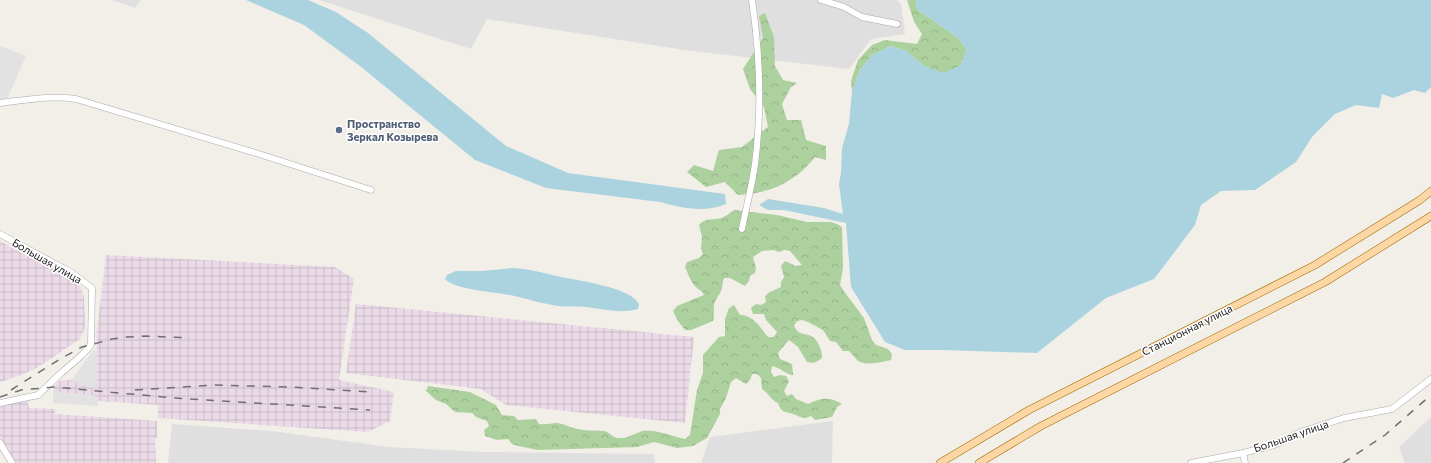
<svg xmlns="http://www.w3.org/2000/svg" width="1431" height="463" font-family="Commissioner,sans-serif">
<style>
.residential{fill:#e0dfdf}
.industrial{fill:url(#industrial-grid)}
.forest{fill:url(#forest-crowns)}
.parking{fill:#e2e2e2}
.water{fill:#aad3df}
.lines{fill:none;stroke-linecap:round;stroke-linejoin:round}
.minor-casing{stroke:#a9a9a9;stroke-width:7}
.major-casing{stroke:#a06b00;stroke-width:8}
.minor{stroke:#fff;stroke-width:6}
.major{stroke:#fcd6a4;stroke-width:7}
.rail{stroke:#707070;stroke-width:1.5;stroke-dasharray:8 8;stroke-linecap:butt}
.service-dot{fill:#5c6f8a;stroke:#fff;stroke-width:1.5}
.labels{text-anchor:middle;stroke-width:3;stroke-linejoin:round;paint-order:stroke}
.service-label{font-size:11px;font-weight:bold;fill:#4e5e75;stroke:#fff;text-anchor:start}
.street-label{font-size:11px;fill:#222;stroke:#fff}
</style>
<defs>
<pattern id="industrial-grid" width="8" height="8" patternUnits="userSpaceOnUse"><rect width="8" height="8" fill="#ebdbe8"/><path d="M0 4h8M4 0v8" fill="none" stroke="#c9bcc7"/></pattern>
<pattern id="forest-crowns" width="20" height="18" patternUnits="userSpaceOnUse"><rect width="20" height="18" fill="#add19e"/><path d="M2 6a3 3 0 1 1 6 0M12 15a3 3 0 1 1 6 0" fill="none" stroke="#95b388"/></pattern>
</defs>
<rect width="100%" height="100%" fill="#f2efe9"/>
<path class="residential" d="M 112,0 L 141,0 L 135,8 Z
M 319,0 L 897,0 L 901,4 L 905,34 L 871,39 L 849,69 L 684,50 L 487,19 L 471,49 Z
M 1431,417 L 1431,463 L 1405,463 L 1399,447 Z
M 833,421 L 832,463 L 701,463 L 710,437 Z
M 172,424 L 272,431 L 389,447 L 483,452 L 654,454 L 655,463 L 168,463 Z"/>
<path class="industrial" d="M 0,241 L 33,259 L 73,278 L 80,285 L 84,297 L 85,328 L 80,339 L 37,368 L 16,377 L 0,382 Z
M 106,255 L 335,267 L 354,279 L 339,380 L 394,392 L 390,421 L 368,432 L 158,418 L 158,405 L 98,401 L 96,396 L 53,392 L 54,387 L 58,381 L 72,380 L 88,387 L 97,388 L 97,339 L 96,338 Z
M 356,304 L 694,337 L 685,423 L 506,405 L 481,389 L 346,373 Z
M 27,399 L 29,408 L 55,409 L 55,414 L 157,421 L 157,438 L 155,438 L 156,463 L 16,463 L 0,436 L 0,406 Z"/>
<path class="forest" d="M 907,0 L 916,0 L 917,9 L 958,38 L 967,50 L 960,66 L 943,74 L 924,66 L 906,51 L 891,46 L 872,55 L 860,70 L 852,91 L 851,81 L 858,60 L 872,45 L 885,40 L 917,44 L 922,34 L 914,22 Z
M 765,13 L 774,37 L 775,66 L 783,80 L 797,83 L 791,87 L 782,104 L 787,120 L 801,120 L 806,140 L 826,146 L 826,160 L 815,157 C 802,174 782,188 760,192 C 753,194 746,194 738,195 L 725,182 L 706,187 L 687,172 L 694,165 L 713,171 L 719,150 L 742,147 L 768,127 L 764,107 L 750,89 L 743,69 L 763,38 L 759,16 Z
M 735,210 L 777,215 L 807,222 L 831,222 L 837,224 L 842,227 L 843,268 L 840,285 L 843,290 L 864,318 L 872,340 L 876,345 L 888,349 L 892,354 L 891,360 C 882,362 866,366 858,361 C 855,358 852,354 849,351 L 843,351 L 836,342 L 830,341 L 823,330 L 808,322 L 802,320 L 797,321 L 794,326 C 800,337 805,332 813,337 C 819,342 822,351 822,358 C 817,362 814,364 807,362 L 798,347 L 789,340 L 778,353 L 780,359 L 792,364 L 793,375 C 785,374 781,368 772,366 L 771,372 L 774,377 L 780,375 L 786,376 L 789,381 L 784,391 L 787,396 L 792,394 L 796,399 L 808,404 C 820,398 830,396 842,404 L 837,407 L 832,417 L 815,420 L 811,416 C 804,419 802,418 796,415 C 787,411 782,415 778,403 C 770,400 769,393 762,389 L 761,378 L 757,374 L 752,374 L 750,380 L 746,384 L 736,378 L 731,382 L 726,398 L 720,409 L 720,414 L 707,438 L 693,446 L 677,448 L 654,442 L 637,447 L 538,450 L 518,446 L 512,444 L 508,439 L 497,440 L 485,436 L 484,430 L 489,426 L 487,421 L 476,417 L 472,413 L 455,412 L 446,404 L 436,400 L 426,391 L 428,386 L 470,392 L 496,405 L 502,415 L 514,416 L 518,420 L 536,419 L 539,424 C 545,425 551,423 557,423 C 565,424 571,428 578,429 C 586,431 594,430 603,431 C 609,431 612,438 619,438 C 627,439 635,433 643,431 C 657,429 671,436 685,439 L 690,435 L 697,390 L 703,373 L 703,355 L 719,337 L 725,336 L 725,319 L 729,308 L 734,305 L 740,315 C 753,315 760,327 768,337 L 774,337 L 777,332 L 766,320 L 764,314 L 753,314 L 751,308 L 756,304 L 761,305 L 766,302 L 765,296 L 770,292 L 781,287 L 781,282 L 784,277 L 781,266 L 785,261 L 796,266 L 802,265 L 790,251 L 785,250 L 779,252 L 774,250 L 762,251 L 753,257 L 756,268 L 755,273 L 750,276 L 749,281 L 745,286 L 730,278 L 724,278 C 722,283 723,286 721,291 C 719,296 715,299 714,305 C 713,311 715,315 713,321 L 691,330 L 685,330 L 678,321 L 673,311 L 677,306 L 704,295 C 702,290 698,290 695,286 C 690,281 688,273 685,267 L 687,262 L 699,258 L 703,254 L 701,249 L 702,237 L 699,225 C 706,217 711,221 721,218 C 726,217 730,212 735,210 Z"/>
<path class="parking" d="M 0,46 L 26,56 L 7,99 L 0,99 Z
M 93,350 L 97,351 L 97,388 L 88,387 L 72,380 Z
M 53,392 L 96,396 L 98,401 L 98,406 L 53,403 Z"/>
<path class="water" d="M 246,0 L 308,0 L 336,12 L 368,33 L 506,146 L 568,173 L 725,194 L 726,204 C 706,213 680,208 660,202 L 546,188 L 475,160 L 360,66 L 304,25 Z
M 916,0 L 1431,0 L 1431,87 L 1425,93 L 1414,90 L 1393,98 L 1382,94 L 1379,108 L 1356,105 L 1335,114 L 1312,137 L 1296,162 L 1255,190 L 1221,191 L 1201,205 L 1195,225 L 1154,279 L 1106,298 L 1037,353 L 943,350 L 905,350 L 885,342 L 851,287 L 846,223 L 784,210 L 768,210 L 759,205 L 768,199 L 824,208 L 843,214 L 839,184 L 841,173 L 842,148 L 849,124 L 852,91 L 860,70 L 872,55 L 891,46 L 906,51 L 924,66 L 943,73 L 960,66 L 967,50 L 958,38 L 917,9 Z
M 512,268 C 532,269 543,273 561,277 C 580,281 630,287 639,304 L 638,309 C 620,314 604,309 586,307 C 577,306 567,307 558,306 C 542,304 526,298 510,295 C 495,292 455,290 445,279 L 447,275 L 456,271 L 483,271 Z"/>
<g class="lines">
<g class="minor-casing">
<path id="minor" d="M 821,0 L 844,7 L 862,17 L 897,24
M 0,103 C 25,100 51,95 76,99 L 259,154 L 371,190
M 742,229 C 746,208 752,186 755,164 C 762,110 760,54 752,0
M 0,234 L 72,273 L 92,288 L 91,345 L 82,355 L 60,374 L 38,395 L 0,403
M 0,443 L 12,463
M 1243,453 L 1245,463
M 1191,463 L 1243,453 L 1274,445 L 1301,432 L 1344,418 L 1392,409 L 1431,379"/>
</g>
<g class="major-casing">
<path id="major" d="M 940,463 L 1029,410 L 1315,265 L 1420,200 L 1431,191
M 979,463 L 1041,426 L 1325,282 L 1431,216"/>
</g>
<use href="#minor" class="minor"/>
<use href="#major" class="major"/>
<path class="rail" d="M 11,390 L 60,359 L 82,347 L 112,339 L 127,337 L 146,336 L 190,338
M 135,390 L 214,385 L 289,387 L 372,392
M 0,397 L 21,390 L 54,387 L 174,398 L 370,410
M 1343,463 L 1385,435 L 1431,395"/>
</g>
<circle class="service-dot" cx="339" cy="130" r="4"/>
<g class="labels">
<g class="service-label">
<text x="347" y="128">Пространство<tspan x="347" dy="13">Зеркал Козырева</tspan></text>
</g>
<g class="street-label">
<text transform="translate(47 261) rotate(30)" y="4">Большая улица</text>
<text transform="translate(1187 330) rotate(-27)" y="4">Станционная улица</text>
<text transform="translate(1291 436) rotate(-19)" y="4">Большая улица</text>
</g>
</g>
</svg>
